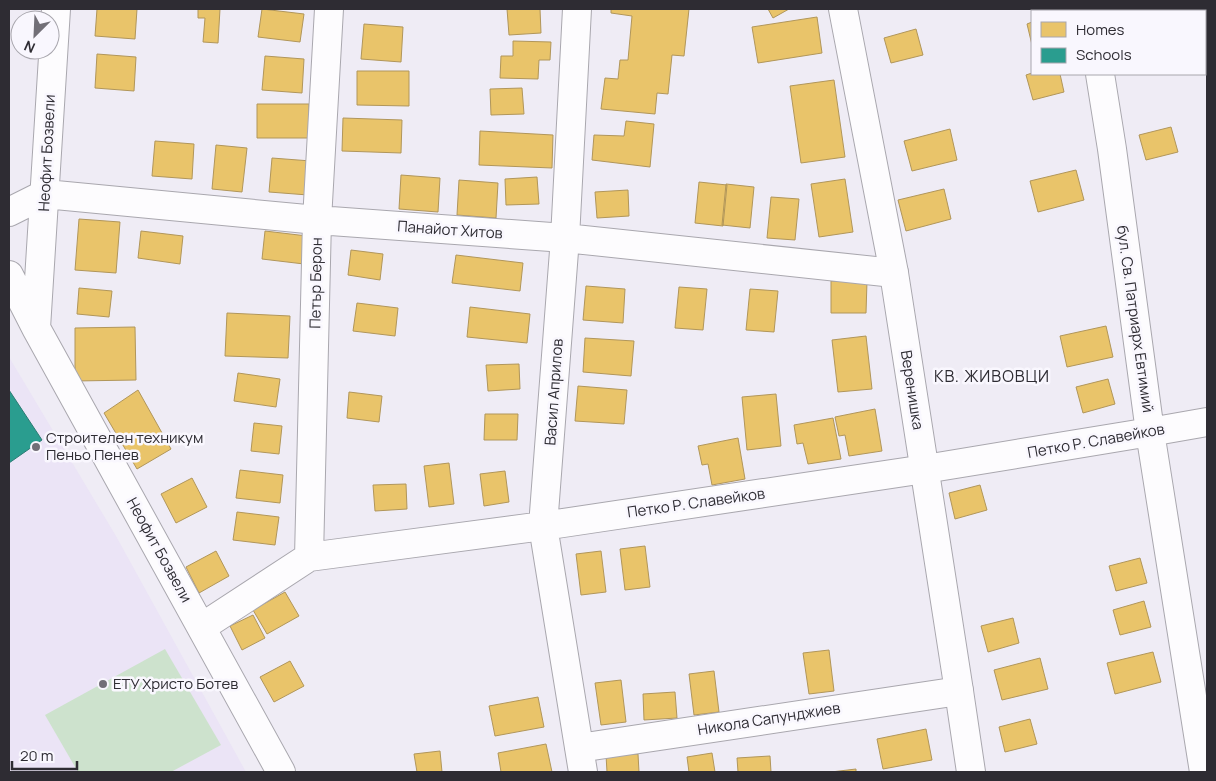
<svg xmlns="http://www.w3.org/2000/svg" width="1216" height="781" font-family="Manrope,sans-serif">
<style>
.built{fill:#ebe4f6}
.green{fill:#cde2cd}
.homes{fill:#e9c46a;stroke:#b1965a}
.schools{fill:#2a9d8f;stroke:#2b7b73}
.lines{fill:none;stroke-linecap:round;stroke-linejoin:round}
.minor-casing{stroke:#a9a7ae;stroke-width:30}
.major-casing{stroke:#a9a7ae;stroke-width:30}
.minor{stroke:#fdfcfe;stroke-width:28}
.major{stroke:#fdfcfe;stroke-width:28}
.poi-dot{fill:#726f77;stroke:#f9f7fe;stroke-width:2}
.labels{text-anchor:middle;stroke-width:5;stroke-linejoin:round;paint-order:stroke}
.street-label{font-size:15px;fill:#2e2c33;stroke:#f9f7fe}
.poi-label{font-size:15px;fill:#2e2c33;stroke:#f9f7fe;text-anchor:start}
.neighbourhood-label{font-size:16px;letter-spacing:1px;fill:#2e2c33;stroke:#f9f7fe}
</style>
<rect width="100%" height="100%" fill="#efecf5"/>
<path class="built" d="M 9,357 L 116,536 L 246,772 L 9,772 Z"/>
<path class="green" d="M 165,649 L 221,745 L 171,772 L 78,772 L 45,715 Z"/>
<path class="homes" d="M 97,9 L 137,9 L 135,39 L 95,36 Z
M 198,9 L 220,9 L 218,43 L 203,42 L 205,18 L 198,18 Z
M 262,9 L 304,14 L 300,42 L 258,37 Z
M 507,9 L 540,9 L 541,33 L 509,35 Z
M 611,9 L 689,9 L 684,56 L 672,55 L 668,94 L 657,93 L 655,114 L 601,109 L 605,78 L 618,79 L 620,60 L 628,60 L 632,16 L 611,13 Z
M 768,9 L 789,9 L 773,18 Z
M 817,17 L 822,53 L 758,63 L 752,27 Z
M 1032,22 L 1032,45 L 1027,24 Z
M 364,24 L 403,27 L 401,62 L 361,59 Z
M 916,29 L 923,55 L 891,63 L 884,38 Z
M 513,41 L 551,42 L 550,60 L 539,60 L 538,79 L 500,78 L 501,56 L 513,56 Z
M 97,54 L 136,57 L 134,91 L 95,88 Z
M 265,56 L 304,59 L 302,93 L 262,90 Z
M 357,71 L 409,71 L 409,106 L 357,105 Z
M 1032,73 L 1060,74 L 1064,92 L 1033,100 L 1026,75 Z
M 834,80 L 845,157 L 801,163 L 790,86 Z
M 522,88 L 524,114 L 491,115 L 490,89 Z
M 257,104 L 309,104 L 309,138 L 257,138 Z
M 343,118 L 402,120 L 401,153 L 342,151 Z
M 626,121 L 654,124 L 650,167 L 592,160 L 594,135 L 624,136 Z
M 1171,127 L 1178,152 L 1146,160 L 1139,135 Z
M 950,129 L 957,160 L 912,171 L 904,141 Z
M 480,131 L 553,135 L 552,168 L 479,165 Z
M 155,141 L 194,144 L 192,179 L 152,176 Z
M 216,145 L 247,148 L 242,192 L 212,189 Z
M 272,158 L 311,161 L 308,195 L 269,192 Z
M 1076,170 L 1084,200 L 1038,212 L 1030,181 Z
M 401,175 L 440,178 L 438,212 L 399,209 Z
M 537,177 L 539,204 L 506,205 L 505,179 Z
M 845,179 L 853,232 L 819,237 L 811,184 Z
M 459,180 L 498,183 L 496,218 L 457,215 Z
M 699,182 L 727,185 L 723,226 L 695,223 Z
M 726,184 L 754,187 L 750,228 L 722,225 Z
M 944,189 L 951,219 L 906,231 L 898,200 Z
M 628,190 L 629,216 L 597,218 L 595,192 Z
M 771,197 L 799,199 L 795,240 L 767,238 Z
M 79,219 L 120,222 L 116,273 L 75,270 Z
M 141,231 L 183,236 L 180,264 L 138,258 Z
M 265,231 L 307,236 L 304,264 L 262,259 Z
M 351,250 L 383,254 L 380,280 L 348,275 Z
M 456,255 L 523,263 L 520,291 L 452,283 Z
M 831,281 L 867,281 L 866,313 L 831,313 Z
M 586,286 L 625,289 L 623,323 L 583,320 Z
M 679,287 L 707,289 L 703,330 L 675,328 Z
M 79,288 L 112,291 L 109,317 L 77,314 Z
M 750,289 L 778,291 L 774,332 L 746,330 Z
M 357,303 L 398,308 L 395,336 L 353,331 Z
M 470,307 L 530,314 L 527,343 L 467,337 Z
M 227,313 L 290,316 L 288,358 L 225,356 Z
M 1106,326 L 1113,357 L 1067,367 L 1060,336 Z
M 135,327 L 136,380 L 75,381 L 75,328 Z
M 866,336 L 872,389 L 838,392 L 832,340 Z
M 585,338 L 634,341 L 631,376 L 583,372 Z
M 519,364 L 520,389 L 488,391 L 486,365 Z
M 238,373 L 280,379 L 276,407 L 234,401 Z
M 1108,379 L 1115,404 L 1083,413 L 1076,387 Z
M 578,386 L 627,390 L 624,424 L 575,421 Z
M 138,390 L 171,449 L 137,469 L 104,413 Z
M 349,392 L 382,396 L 379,422 L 347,418 Z
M 776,394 L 781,446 L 747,450 L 742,397 Z
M 875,409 L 882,451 L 849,456 L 845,435 L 839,436 L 835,417 Z
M 485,414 L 518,414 L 517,440 L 484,440 Z
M 833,418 L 841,459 L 808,464 L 803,443 L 797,444 L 794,425 Z
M 254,423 L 282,426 L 279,454 L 251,451 Z
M 738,438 L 745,479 L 712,485 L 708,464 L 702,465 L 698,446 Z
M 449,463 L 454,504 L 429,507 L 424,466 Z
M 240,470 L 283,475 L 280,503 L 236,498 Z
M 505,471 L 509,502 L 484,506 L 480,474 Z
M 192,478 L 207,507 L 176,523 L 161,494 Z
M 406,484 L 407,509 L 375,511 L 373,485 Z
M 980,485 L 987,510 L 955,519 L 949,493 Z
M 237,512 L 279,517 L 275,545 L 233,540 Z
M 645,546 L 650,587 L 625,590 L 620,549 Z
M 216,551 L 229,576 L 199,593 L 186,567 Z
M 601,551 L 606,592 L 581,595 L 576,554 Z
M 1140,558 L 1147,583 L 1116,591 L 1109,566 Z
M 285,592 L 299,616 L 267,634 L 253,610 Z
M 1144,601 L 1151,627 L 1120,635 L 1113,610 Z
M 253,615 L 265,638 L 242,650 L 230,626 Z
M 1013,618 L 1019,643 L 988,652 L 981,626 Z
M 829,650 L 834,691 L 809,694 L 803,653 Z
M 1153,652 L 1161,682 L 1115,694 L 1107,663 Z
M 1040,658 L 1048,689 L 1002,700 L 994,670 Z
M 290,661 L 304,686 L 274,702 L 260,677 Z
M 714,671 L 719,712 L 694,715 L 689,674 Z
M 621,680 L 626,722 L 601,725 L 595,683 Z
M 675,692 L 677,718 L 644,720 L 643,694 Z
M 538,697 L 544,727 L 495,736 L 489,706 Z
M 1030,719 L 1037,744 L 1005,752 L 999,727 Z
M 926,729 L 932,760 L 883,769 L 877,739 Z
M 546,744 L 552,772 L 501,772 L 498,753 Z
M 440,751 L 442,772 L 417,772 L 414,754 Z
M 712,753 L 715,772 L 689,772 L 687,757 Z
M 638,754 L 639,772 L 607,772 L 606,755 Z
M 770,756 L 771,772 L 738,772 L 737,758 Z
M 856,769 L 856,772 L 831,772 Z"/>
<path class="schools" d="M 9,390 L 42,440 L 9,463 Z"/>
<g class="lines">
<g class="minor-casing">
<path id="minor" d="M 577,9 L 565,238 L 543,526 L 583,772
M 1089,9 L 1089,11
M 1100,74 L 1112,149 L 1150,432 L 1204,772
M 9,212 L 45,194 L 317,220 L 565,238 L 894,273
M 9,275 L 36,328 L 281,772
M 36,328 L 56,9
M 309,557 L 317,220 L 329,9
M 202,627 L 309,557 L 543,526 L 925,469 L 1150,432 L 1207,422
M 579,748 L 959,691"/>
</g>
<g class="major-casing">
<path id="major" d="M 843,9 L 894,273 L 959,691 L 971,772"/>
</g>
<use href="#minor" class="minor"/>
<use href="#major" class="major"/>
</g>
<g class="poi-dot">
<circle cx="36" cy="447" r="5"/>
<circle cx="103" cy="684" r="5"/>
</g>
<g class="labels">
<g class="street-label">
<text transform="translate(47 153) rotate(-87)" y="5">Неофит Бозвели</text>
<text transform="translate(450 230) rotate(4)" y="5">Панайот Хитов</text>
<text transform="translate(316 283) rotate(-89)" y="5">Петър Берон</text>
<text transform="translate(1135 319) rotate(82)" y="5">бул. Св. Патриарх Евтимий</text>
<text transform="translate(912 390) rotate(81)" y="5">Веренишка</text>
<text transform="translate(554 392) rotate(-86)" y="5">Васил Априлов</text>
<text transform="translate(1096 441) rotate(-10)" y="5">Петко Р. Славейков</text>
<text transform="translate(696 503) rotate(-8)" y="5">Петко Р. Славейков</text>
<text transform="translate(159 550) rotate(61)" y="5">Неофит Бозвели</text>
<text transform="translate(769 719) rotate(-9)" y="5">Никола Сапунджиев</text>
</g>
<g class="poi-label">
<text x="46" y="443">Строителен техникум<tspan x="46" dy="17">Пеньо Пенев</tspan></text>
<text x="113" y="689">ЕТУ Христо Ботев</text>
</g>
<g class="neighbourhood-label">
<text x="992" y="382">КВ. ЖИВОВЦИ</text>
</g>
</g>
<rect width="1216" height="781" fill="none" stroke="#2e2c33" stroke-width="20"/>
<rect x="1031" y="10" width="175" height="65" fill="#f9f7fe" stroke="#a8a6ad"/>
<rect x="1041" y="22" width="25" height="15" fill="#e9c46a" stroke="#a8a6ad"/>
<text x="1076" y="35" font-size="15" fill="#2e2c33">Homes</text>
<rect x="1041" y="48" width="25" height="15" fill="#2a9d8f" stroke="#a8a6ad"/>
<text x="1076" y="60" font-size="15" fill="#2e2c33">Schools</text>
<g transform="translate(35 35) rotate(204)"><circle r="24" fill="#f9f7fe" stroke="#a8a6ad"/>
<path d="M0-4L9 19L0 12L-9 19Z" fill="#726f77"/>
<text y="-8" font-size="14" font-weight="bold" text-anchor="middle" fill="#2e2c33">N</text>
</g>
<path d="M12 761v8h65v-8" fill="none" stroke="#2e2c33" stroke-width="2.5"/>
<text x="20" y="761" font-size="15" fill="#2e2c33" stroke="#f9f7fe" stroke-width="4" paint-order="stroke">20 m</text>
</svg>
